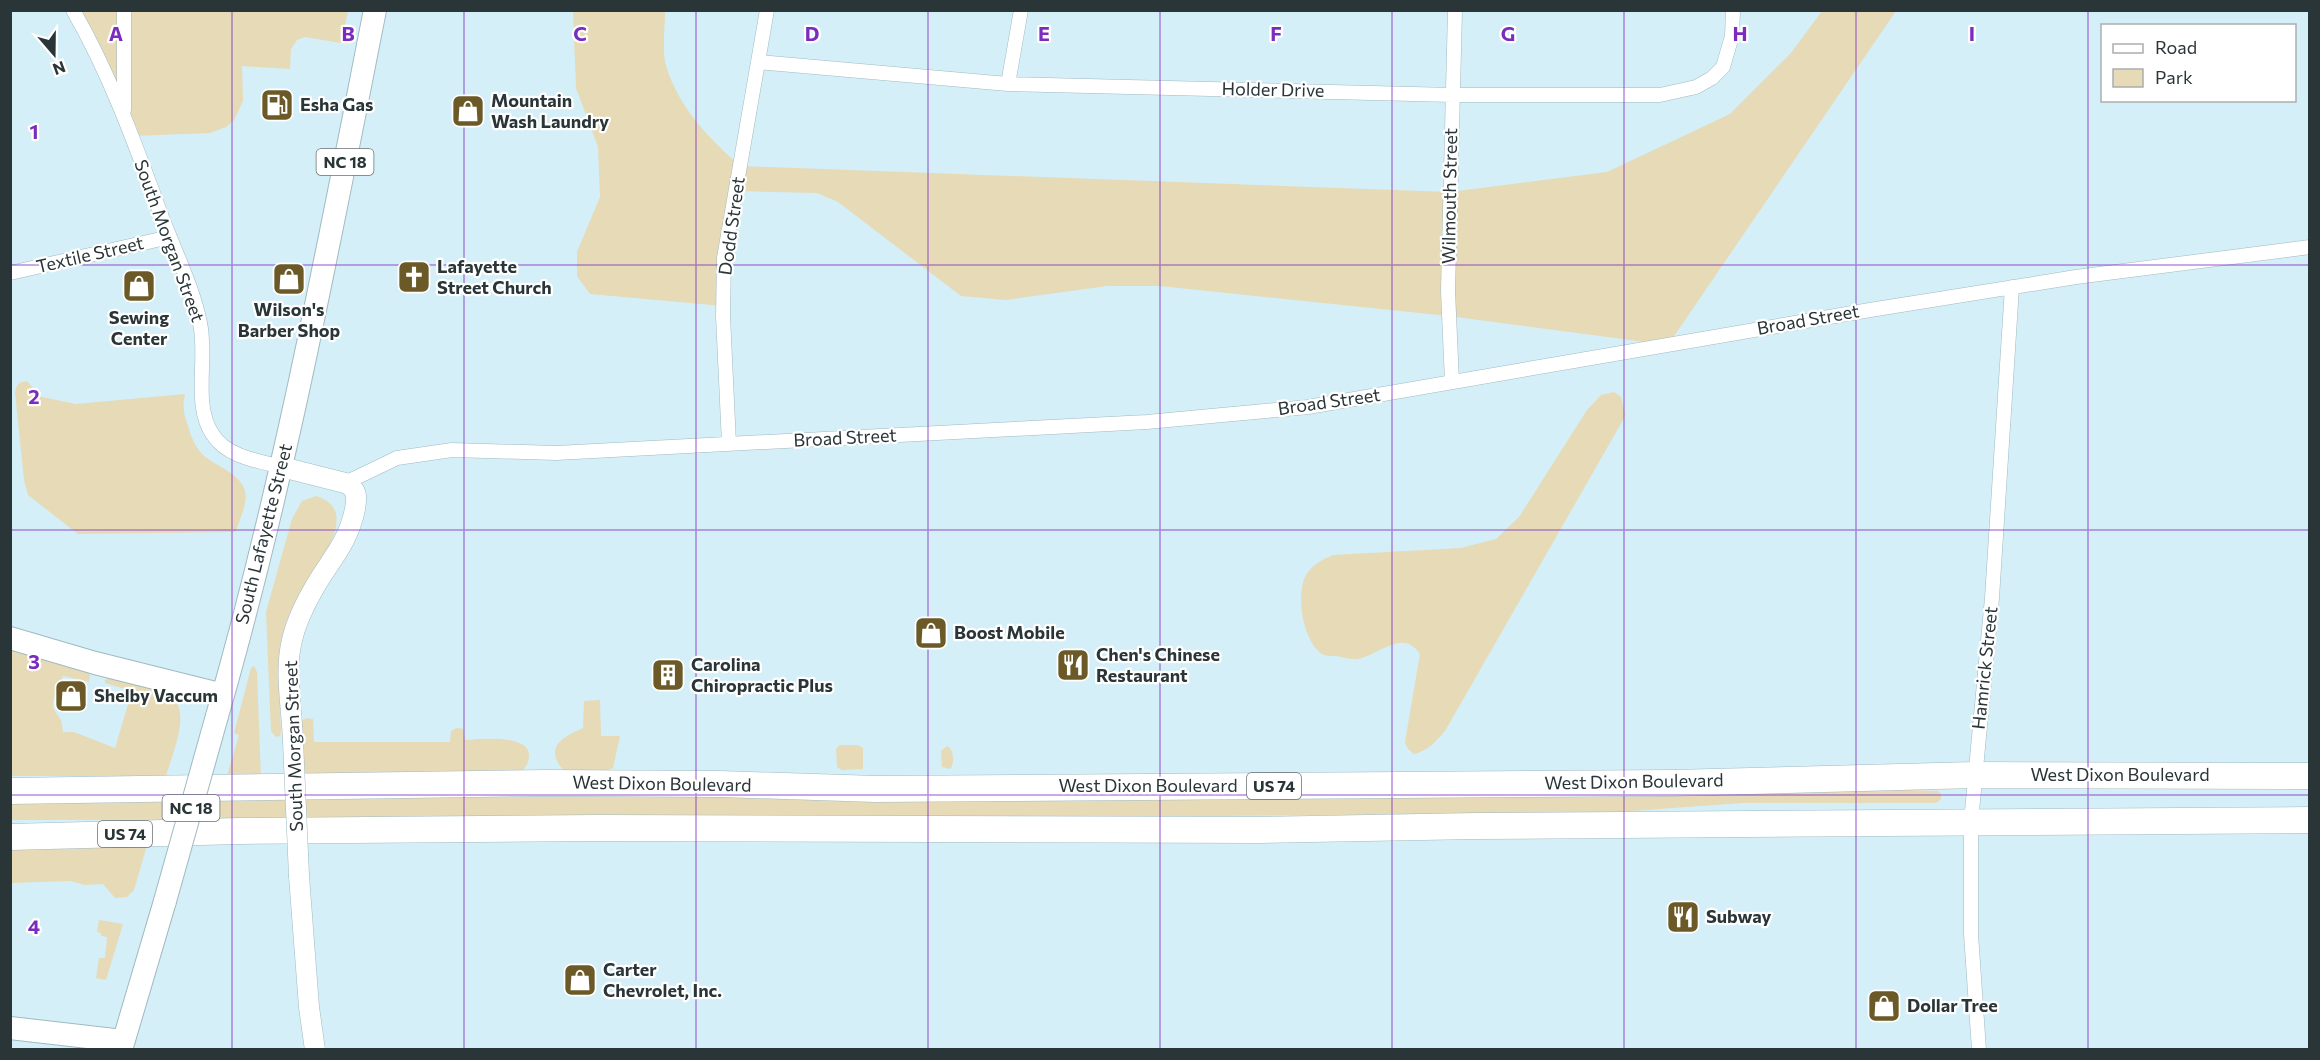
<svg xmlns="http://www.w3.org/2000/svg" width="2320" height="1060" font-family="Commissioner,sans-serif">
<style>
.green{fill:#e6dab7}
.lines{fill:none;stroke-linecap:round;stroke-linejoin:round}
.street-casing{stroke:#a0bac2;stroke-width:15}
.secondary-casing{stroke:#a0bac2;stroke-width:21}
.primary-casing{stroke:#a0bac2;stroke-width:24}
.highway-casing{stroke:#a0bac2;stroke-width:27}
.street{stroke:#fff;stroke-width:14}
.secondary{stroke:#fff;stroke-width:20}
.primary{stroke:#fff;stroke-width:22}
.highway{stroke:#fff;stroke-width:26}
.secondary-bridge-casing{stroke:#a0bac2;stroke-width:21;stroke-linecap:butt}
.primary-bridge-casing{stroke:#a0bac2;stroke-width:24;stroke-linecap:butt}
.secondary-bridge{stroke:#fff;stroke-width:20}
.primary-bridge{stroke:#fff;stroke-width:22}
.grid{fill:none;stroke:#7b2cbf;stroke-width:1.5;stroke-opacity:0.55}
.labels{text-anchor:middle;stroke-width:4.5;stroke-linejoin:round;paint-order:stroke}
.shield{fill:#fff;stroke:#6a7274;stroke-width:1.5}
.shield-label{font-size:16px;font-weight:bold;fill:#2a3538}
.street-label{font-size:18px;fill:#2a3538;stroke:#fff}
.poi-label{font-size:18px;font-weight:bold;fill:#2a3538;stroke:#fff;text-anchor:start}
.grid-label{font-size:20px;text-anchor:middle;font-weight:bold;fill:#7b2cbf;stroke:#fff;stroke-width:4.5;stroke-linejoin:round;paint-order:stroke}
</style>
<rect width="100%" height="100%" fill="#d4eff7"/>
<path class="green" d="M 73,11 L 348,11 L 341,43 L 305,37 L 297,40 L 291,49 L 290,69 L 242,66 L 243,101 L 234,120 L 226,127 L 210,133 L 131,136 Z
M 573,11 L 665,11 C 665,26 662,53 666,66 C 680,110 708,137 740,166 L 1450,192 L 1607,172 L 1730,114 L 1791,53 L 1822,11 L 1896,11 L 1668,345 L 1449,316 L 1160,286 L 1107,286 L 1006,300 L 961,296 L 838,202 L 817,193 L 736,191 L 723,306 L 590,294 L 577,276 L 577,252 L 600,197 L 598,147 L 576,88 Z
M 27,381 L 42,397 L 76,404 L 185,394 C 182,406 184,415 188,426 C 191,436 195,447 203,455 C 217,467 240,473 245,491 C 248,503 239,520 236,532 L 78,534 L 28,495 L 24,480 L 15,392 C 17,384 19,382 27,381 Z
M 1614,392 L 1621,397 L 1625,416 L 1615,434 L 1445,731 C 1436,741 1428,751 1414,754 L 1408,749 L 1405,742 L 1420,654 C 1403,628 1379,655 1358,659 C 1352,660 1342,657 1336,656 C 1331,656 1326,656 1322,654 C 1303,641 1296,597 1305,577 C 1311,565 1322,560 1333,555 L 1461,548 L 1496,539 L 1519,517 L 1587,410 L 1601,395 Z
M 316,496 C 365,511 313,569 300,592 C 294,603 287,618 284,630 C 276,664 280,698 281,732 L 280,736 L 276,737 L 271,731 L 266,612 L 292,519 L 302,501 Z
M 10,648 L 90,672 L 89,682 L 63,676 L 53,701 L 53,708 L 61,720 L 63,732 L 74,732 L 115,748 L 132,691 L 105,683 L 105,680 L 109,678 L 166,690 L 166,694 C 195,705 172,754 166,776 L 11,776 Z
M 254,666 L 257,672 L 261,780 L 226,779 L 239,735 L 234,733 L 251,668 Z
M 600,700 L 601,736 L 620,736 L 613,768 L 606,771 L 564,771 C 543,747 563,737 583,728 L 584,701 Z
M 307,718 L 313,719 L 314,742 L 450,742 L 451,731 L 457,728 L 463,729 L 465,740 C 479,739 529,734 529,755 C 529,765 524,770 517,774 L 304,776 L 303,741 L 300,741 L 301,721 Z
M 840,745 L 858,745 L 863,748 L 863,769 L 842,770 L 837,767 L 836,749 Z
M 947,746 C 954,749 955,764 950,769 L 942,767 L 941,751 Z
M 1857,788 L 1938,791 L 1941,794 L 1941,799 L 1936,803 L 1743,803 L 1603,813 L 965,818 L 11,820 L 11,802 L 36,800 Z
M 11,841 L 148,842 L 134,890 L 127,897 L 115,898 L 103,884 L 85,885 L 70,881 L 11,883 Z
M 99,920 L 123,924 L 106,980 L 96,978 L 99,958 L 105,958 L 107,937 L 101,936 L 101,933 L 97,932 Z"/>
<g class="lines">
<g class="street-casing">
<path id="street" d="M 73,10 C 111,76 137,149 163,220 C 176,254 193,288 200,323 C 208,359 192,405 213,435 C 227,457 259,461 282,467
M 758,62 L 1008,84 L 1453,95 L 1660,95 L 1696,87 L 1712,78 L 1723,67 L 1732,36 L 1733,10
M 1008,84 L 1021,10
M 124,110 L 124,10
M 10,273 L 170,237
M 1452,382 L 1448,291 L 1455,10
M 729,444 L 723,316 L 724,258 L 767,10
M 345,483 L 397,458 L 452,450 L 556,453 L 1147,422 L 1308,407 L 1870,310 L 2076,277 L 2310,247
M 1979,1050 L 1971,934 L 1971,822 L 1992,598 L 2012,287"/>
</g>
<g class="secondary-casing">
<path id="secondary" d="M 282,467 L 345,483 C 358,489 357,497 355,509 C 348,544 329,561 313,590 C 304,606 296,622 292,640 C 284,672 292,709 293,741
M 299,876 L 309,1007 L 315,1050"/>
</g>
<g class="primary-casing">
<path id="primary" d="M 10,638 L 95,663 L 223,695
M 217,716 C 284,484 328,247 375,10
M 10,1028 L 123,1041
M 121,1050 L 165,901"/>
</g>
<g class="highway-casing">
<path id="highway" d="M 10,791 L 545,783 L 720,784 L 876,789 L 1672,783 L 1975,775 L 2310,776
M 10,837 L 239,831 L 597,828 L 1261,830 L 1477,826 L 2310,820"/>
</g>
<use href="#street" class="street"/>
<use href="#secondary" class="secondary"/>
<use href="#primary" class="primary"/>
<use href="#highway" class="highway"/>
<g class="secondary-bridge-casing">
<path id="secondary-bridge" d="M 293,741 L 299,876"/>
</g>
<g class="primary-bridge-casing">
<path id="primary-bridge" d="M 165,901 L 217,716"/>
</g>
<use href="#secondary-bridge" class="secondary-bridge"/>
<use href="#primary-bridge" class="primary-bridge"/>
</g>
<path class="grid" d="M 232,10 L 232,1050M 464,10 L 464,1050M 696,10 L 696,1050M 928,10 L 928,1050M 1160,10 L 1160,1050M 1392,10 L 1392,1050M 1624,10 L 1624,1050M 1856,10 L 1856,1050M 2088,10 L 2088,1050M 10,265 L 2310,265M 10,530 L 2310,530M 10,795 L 2310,795"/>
<defs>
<g id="fuel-square" transform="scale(1.725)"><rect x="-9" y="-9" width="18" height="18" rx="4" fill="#6b5a28" stroke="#fff"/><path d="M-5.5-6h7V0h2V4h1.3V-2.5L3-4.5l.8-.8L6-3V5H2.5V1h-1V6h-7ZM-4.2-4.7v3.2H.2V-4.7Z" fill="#fff"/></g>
<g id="shop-square" transform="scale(1.725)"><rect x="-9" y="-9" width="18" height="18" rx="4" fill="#6b5a28" stroke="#fff"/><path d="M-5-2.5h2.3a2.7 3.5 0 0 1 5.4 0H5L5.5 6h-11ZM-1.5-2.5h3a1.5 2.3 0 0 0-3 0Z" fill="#fff"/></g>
<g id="church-square" transform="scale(1.725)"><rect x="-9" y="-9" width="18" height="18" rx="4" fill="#6b5a28" stroke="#fff"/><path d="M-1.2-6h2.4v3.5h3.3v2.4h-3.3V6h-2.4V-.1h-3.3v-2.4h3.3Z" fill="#fff"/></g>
<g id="restaurant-square" transform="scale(1.725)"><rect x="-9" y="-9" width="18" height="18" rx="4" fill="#6b5a28" stroke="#fff"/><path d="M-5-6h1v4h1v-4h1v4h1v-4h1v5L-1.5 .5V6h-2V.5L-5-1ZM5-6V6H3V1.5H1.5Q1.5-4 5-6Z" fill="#fff"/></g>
<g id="building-square" transform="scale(1.725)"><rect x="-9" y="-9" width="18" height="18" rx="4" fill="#6b5a28" stroke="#fff"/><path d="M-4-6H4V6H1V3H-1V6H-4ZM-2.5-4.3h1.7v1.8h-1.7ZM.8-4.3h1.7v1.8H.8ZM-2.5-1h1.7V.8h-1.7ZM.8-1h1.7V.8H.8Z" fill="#fff"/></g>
</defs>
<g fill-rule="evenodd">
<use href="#fuel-square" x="277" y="105"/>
<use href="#shop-square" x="468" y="111"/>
<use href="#church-square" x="414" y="277"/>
<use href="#shop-square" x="289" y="279"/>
<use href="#shop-square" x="139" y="286"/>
<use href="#shop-square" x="931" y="633"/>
<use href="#restaurant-square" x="1073" y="665"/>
<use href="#building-square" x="668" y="675"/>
<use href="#shop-square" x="71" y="696"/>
<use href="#restaurant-square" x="1683" y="917"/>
<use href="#shop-square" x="580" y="980"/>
<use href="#shop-square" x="1884" y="1006"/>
</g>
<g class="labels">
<g class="shield">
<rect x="316.5" y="149" width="57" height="26" rx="4.5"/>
<rect x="1247" y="773" width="54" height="26" rx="4.5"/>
<rect x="162.5" y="795" width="57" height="26" rx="4.5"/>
<rect x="98" y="821" width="54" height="26" rx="4.5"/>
</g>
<g class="shield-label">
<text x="345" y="168">NC 18</text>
<text x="1274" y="792">US 74</text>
<text x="191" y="814">NC 18</text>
<text x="125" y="840">US 74</text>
</g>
<g class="street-label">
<text transform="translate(1273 90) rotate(1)" y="6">Holder Drive</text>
<text transform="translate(1450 196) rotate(-89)" y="6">Wilmouth Street</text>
<text transform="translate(732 226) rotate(-82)" y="6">Dodd Street</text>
<text transform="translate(169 241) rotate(70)" y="6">South Morgan Street</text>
<text transform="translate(90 255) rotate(-13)" y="6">Textile Street</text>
<text transform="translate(1808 320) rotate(-10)" y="6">Broad Street</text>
<text transform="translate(1329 402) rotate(-8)" y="6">Broad Street</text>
<text transform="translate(845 438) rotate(-3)" y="6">Broad Street</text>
<text transform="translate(264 534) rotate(-76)" y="6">South Lafayette Street</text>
<text transform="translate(1985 668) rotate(-84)" y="6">Hamrick Street</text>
<text transform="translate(294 746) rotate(-92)" y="6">South Morgan Street</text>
<text x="2120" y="781">West Dixon Boulevard</text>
<text transform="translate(1634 782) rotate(-1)" y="6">West Dixon Boulevard</text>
<text transform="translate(662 784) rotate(1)" y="6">West Dixon Boulevard</text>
<text x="1148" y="792">West Dixon Boulevard</text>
</g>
<g class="poi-label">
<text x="491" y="107">Mountain<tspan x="491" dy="21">Wash Laundry</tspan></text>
<text x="300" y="111">Esha Gas</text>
<text x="437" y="273">Lafayette<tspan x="437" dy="21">Street Church</tspan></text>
<text x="289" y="316" text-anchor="middle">Wilson's<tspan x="289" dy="21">Barber Shop</tspan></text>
<text x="139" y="324" text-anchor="middle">Sewing<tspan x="139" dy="21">Center</tspan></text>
<text x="954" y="639">Boost Mobile</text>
<text x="1096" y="661">Chen's Chinese<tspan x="1096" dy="21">Restaurant</tspan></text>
<text x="691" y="671">Carolina<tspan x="691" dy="21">Chiropractic Plus</tspan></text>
<text x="94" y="702">Shelby Vaccum</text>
<text x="1706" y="923">Subway</text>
<text x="603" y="976">Carter<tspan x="603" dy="21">Chevrolet, Inc.</tspan></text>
<text x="1907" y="1012">Dollar Tree</text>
</g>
</g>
<g class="grid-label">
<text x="116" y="41">A</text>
<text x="348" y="41">B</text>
<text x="580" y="41">C</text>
<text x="812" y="41">D</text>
<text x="1044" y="41">E</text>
<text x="1276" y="41">F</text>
<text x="1508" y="41">G</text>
<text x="1740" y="41">H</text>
<text x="1972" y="41">I</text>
<text x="34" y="139">1</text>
<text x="34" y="404">2</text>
<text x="34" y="669">3</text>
<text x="34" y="934">4</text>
</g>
<rect width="2320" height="1060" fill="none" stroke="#2a3538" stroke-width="24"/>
<rect x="2101" y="24" width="195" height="78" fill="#ffffff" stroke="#aaaeaf" stroke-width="1.5"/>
<rect x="2113" y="44" width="30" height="9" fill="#ffffff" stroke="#aaaeaf" stroke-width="1.5"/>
<text x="2155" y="54" font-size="18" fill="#2a3538">Road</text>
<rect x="2113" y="69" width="30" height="18" fill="#e6dab7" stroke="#aaaeaf" stroke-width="1.5"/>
<text x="2155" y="84" font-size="18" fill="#2a3538">Park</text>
<g transform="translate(54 54) rotate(160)" stroke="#ffffff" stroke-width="4.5" paint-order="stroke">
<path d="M0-4.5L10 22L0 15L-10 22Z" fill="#2a3538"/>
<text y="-9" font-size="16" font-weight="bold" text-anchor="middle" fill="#2a3538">N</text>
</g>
</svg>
